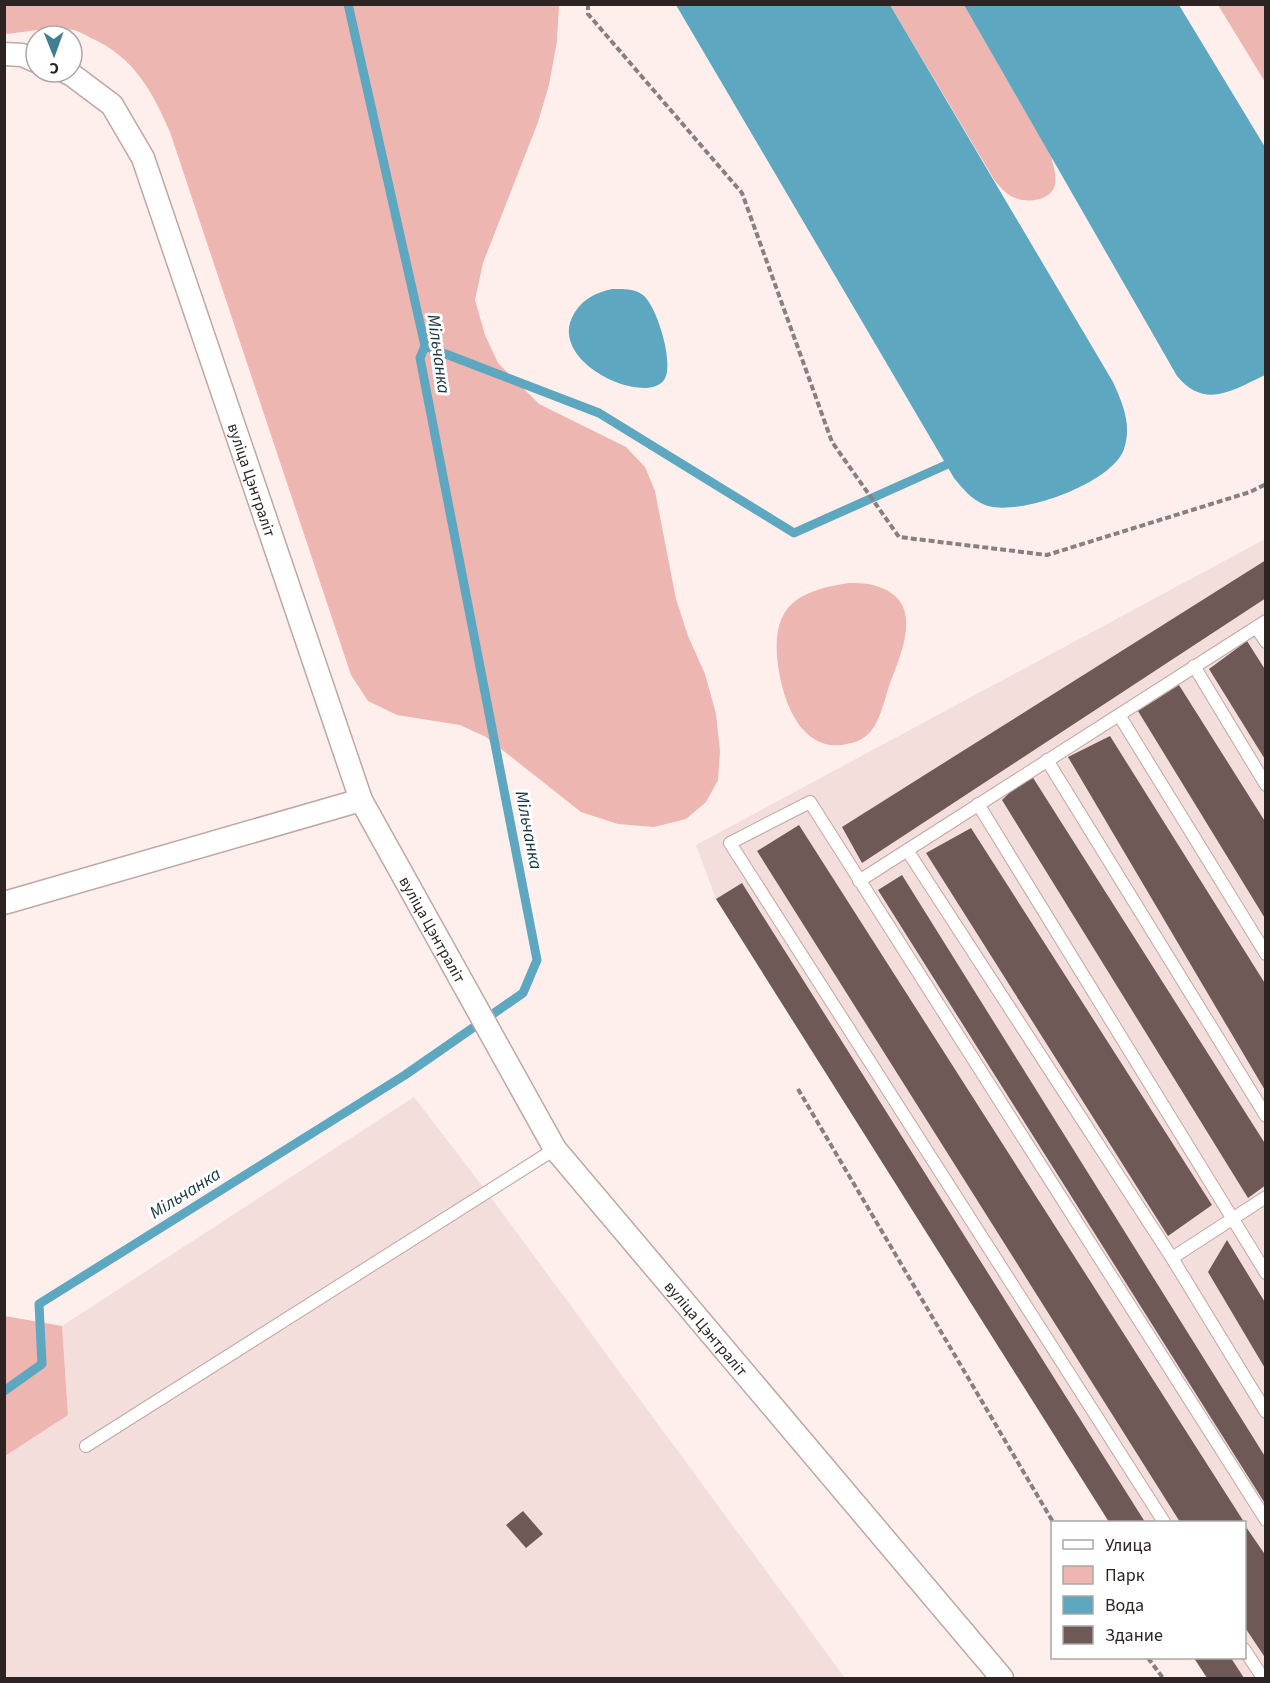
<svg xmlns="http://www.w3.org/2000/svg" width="1270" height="1683" font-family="'Source Sans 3',sans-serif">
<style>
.built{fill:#f3dedc}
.green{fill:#edb6b0}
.water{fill:#5da7c1}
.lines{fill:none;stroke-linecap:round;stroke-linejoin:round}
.stream{stroke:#5da7c1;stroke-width:9}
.building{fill:#6e5956}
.lane-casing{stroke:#bfa7a4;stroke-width:14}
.street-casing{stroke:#bfa7a4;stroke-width:25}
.path{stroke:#8b7f7d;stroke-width:4;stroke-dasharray:6 3;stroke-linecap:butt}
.lane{stroke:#fff;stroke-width:12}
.street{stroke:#fff;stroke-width:22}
.labels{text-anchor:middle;stroke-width:6;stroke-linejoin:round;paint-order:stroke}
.street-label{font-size:16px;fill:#2d2322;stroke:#fff}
.water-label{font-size:18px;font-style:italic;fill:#143743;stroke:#fff}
</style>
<rect width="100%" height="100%" fill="#feefed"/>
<path class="built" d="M 1265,539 L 1265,1678 L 1207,1678 L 1194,1658 L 1244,1658 L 1244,1522 L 1109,1522 L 716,899 L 696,845 Z
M 414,1097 L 487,1192 L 845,1678 L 5,1678 L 5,1454 L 68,1415 L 62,1326 Z"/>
<path class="green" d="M 4,5 L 559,5 L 557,41 L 549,85 L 538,122 L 483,263 L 475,300 L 485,335 L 498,363 L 539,404 L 626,447 L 645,467 L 655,491 L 676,599 L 688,636 L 705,674 L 716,714 L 720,751 L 718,780 L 706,802 L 686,819 L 654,827 L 618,824 L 581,812 L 486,737 L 460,725 L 397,715 L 368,701 L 351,675 L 170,132 C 152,91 134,57 91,38 C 86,35 80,32 74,30 C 52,26 27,32 5,34 Z
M 890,5 L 964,5 L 1051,156 C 1053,165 1057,175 1055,185 C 1051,201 1026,204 1013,197 C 1006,194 1000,187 995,181 Z
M 1218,5 L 1265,5 L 1265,82 Z
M 849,583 C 857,583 868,583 876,586 C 926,601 902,651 889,686 C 884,701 880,724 867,735 C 860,742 851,743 842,745 C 796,750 780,691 777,656 C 773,602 803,590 849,583 Z
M 5,1316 L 62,1326 L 68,1415 L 5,1456 Z"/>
<path class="water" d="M 676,5 L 890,5 L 1113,382 C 1123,404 1132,425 1124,449 C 1113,483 1017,518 985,505 C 972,500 962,488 954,478 Z
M 964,5 L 1179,5 L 1265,147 L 1265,375 C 1233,390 1205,410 1177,376 Z
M 612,289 C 622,289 634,288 643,295 C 657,306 675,365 664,380 C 645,407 543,361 575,312 C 584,298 596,293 612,289 Z"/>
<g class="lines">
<path class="stream" d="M 425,346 L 599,413 L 794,533 L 957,460
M 4,1391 L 42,1364 L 39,1304 L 405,1075 L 523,993 L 537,960 L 420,358 L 425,346 L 348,4"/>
</g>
<path class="building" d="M 1266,560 L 1266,598 L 862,863 L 842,827 Z
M 1247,641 L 1266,671 L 1266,761 L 1209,669 Z
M 1179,685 L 1266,823 L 1266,920 L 1138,711 Z
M 1110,736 L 1266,985 L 1266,1092 L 1068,757 Z
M 1030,773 L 1266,1145 L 1266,1185 L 1248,1198 L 1002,800 Z
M 799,825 L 1244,1522 L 1180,1522 L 757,851 Z
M 971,828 L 1212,1205 L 1168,1236 L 926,853 Z
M 902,875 L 1266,1458 L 1266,1505 L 878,890 Z
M 742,883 L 1145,1522 L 1109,1522 L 716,899 Z
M 1227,1240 L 1266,1304 L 1266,1370 L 1208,1272 Z
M 523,1511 L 543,1534 L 526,1548 L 506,1525 Z
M 1244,1524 L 1266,1556 L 1266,1659 L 1244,1626 Z
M 1194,1658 L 1231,1658 L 1244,1678 L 1207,1678 Z"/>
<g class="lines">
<g class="lane-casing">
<path id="lane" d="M 1256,627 L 1266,642
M 1194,666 L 1266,785
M 1119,715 L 1266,954
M 1047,760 L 1266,1116
M 978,804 L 1266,1273
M 907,850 L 1172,1258 L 1266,1412
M 859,881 L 1266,621
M 1172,1258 L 1266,1197
M 86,1446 L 555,1149
M 1164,1522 L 730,843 L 810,802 L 1266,1520
M 1244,1649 L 1263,1678"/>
</g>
<g class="street-casing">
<g id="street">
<path d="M 4,54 L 22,55 L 36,61"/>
<path id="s1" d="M 66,72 L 72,75 L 112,105 L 143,158 L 361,800 L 555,1149 L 1002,1678"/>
<path d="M 4,903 L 361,800"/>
</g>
</g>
<path class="path" d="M 588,4 L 588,14 L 742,193 L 832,442 L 899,537 L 1047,555 L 1250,492 L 1266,484
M 798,1089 L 1053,1522
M 1148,1658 L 1163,1678"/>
<use href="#lane" class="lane"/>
<use href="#street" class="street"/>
</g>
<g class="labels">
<g class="street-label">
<text dy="6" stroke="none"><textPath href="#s1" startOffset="458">вуліца Цэнтраліт</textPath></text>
<text dy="6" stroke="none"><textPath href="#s1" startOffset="944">вуліца Цэнтраліт</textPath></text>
<text dy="6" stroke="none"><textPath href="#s1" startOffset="1430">вуліца Цэнтраліт</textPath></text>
</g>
<g class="water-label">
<text transform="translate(439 354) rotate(82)" y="6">Мільчанка</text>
<text transform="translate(529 830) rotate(79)" y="6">Мільчанка</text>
<text transform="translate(185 1193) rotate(-32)" y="6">Мільчанка</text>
</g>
</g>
<rect width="1270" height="1683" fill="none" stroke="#2d2322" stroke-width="12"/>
<rect x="1051" y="1521" width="195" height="138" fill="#ffffff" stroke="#aba7a7" stroke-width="1.5"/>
<rect x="1063" y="1540" width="30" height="9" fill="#ffffff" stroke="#aba7a7" stroke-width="1.5"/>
<text x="1105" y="1551" font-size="18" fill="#2d2322">Улица</text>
<rect x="1063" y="1566" width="30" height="18" fill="#edb6b0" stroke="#aba7a7" stroke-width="1.5"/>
<text x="1105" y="1581" font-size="18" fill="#2d2322">Парк</text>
<rect x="1063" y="1596" width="30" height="18" fill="#5da7c1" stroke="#aba7a7" stroke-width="1.5"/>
<text x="1105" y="1611" font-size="18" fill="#2d2322">Вода</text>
<rect x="1063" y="1626" width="30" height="18" fill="#6e5956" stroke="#aba7a7" stroke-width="1.5"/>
<text x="1105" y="1641" font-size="18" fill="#2d2322">Здание</text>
<g transform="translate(54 54) rotate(179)"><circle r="28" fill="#ffffff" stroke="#aba7a7" stroke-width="1.5"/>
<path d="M0-4.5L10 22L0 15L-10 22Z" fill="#407e93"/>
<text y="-9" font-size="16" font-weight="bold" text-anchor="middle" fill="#2d2322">С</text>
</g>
</svg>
